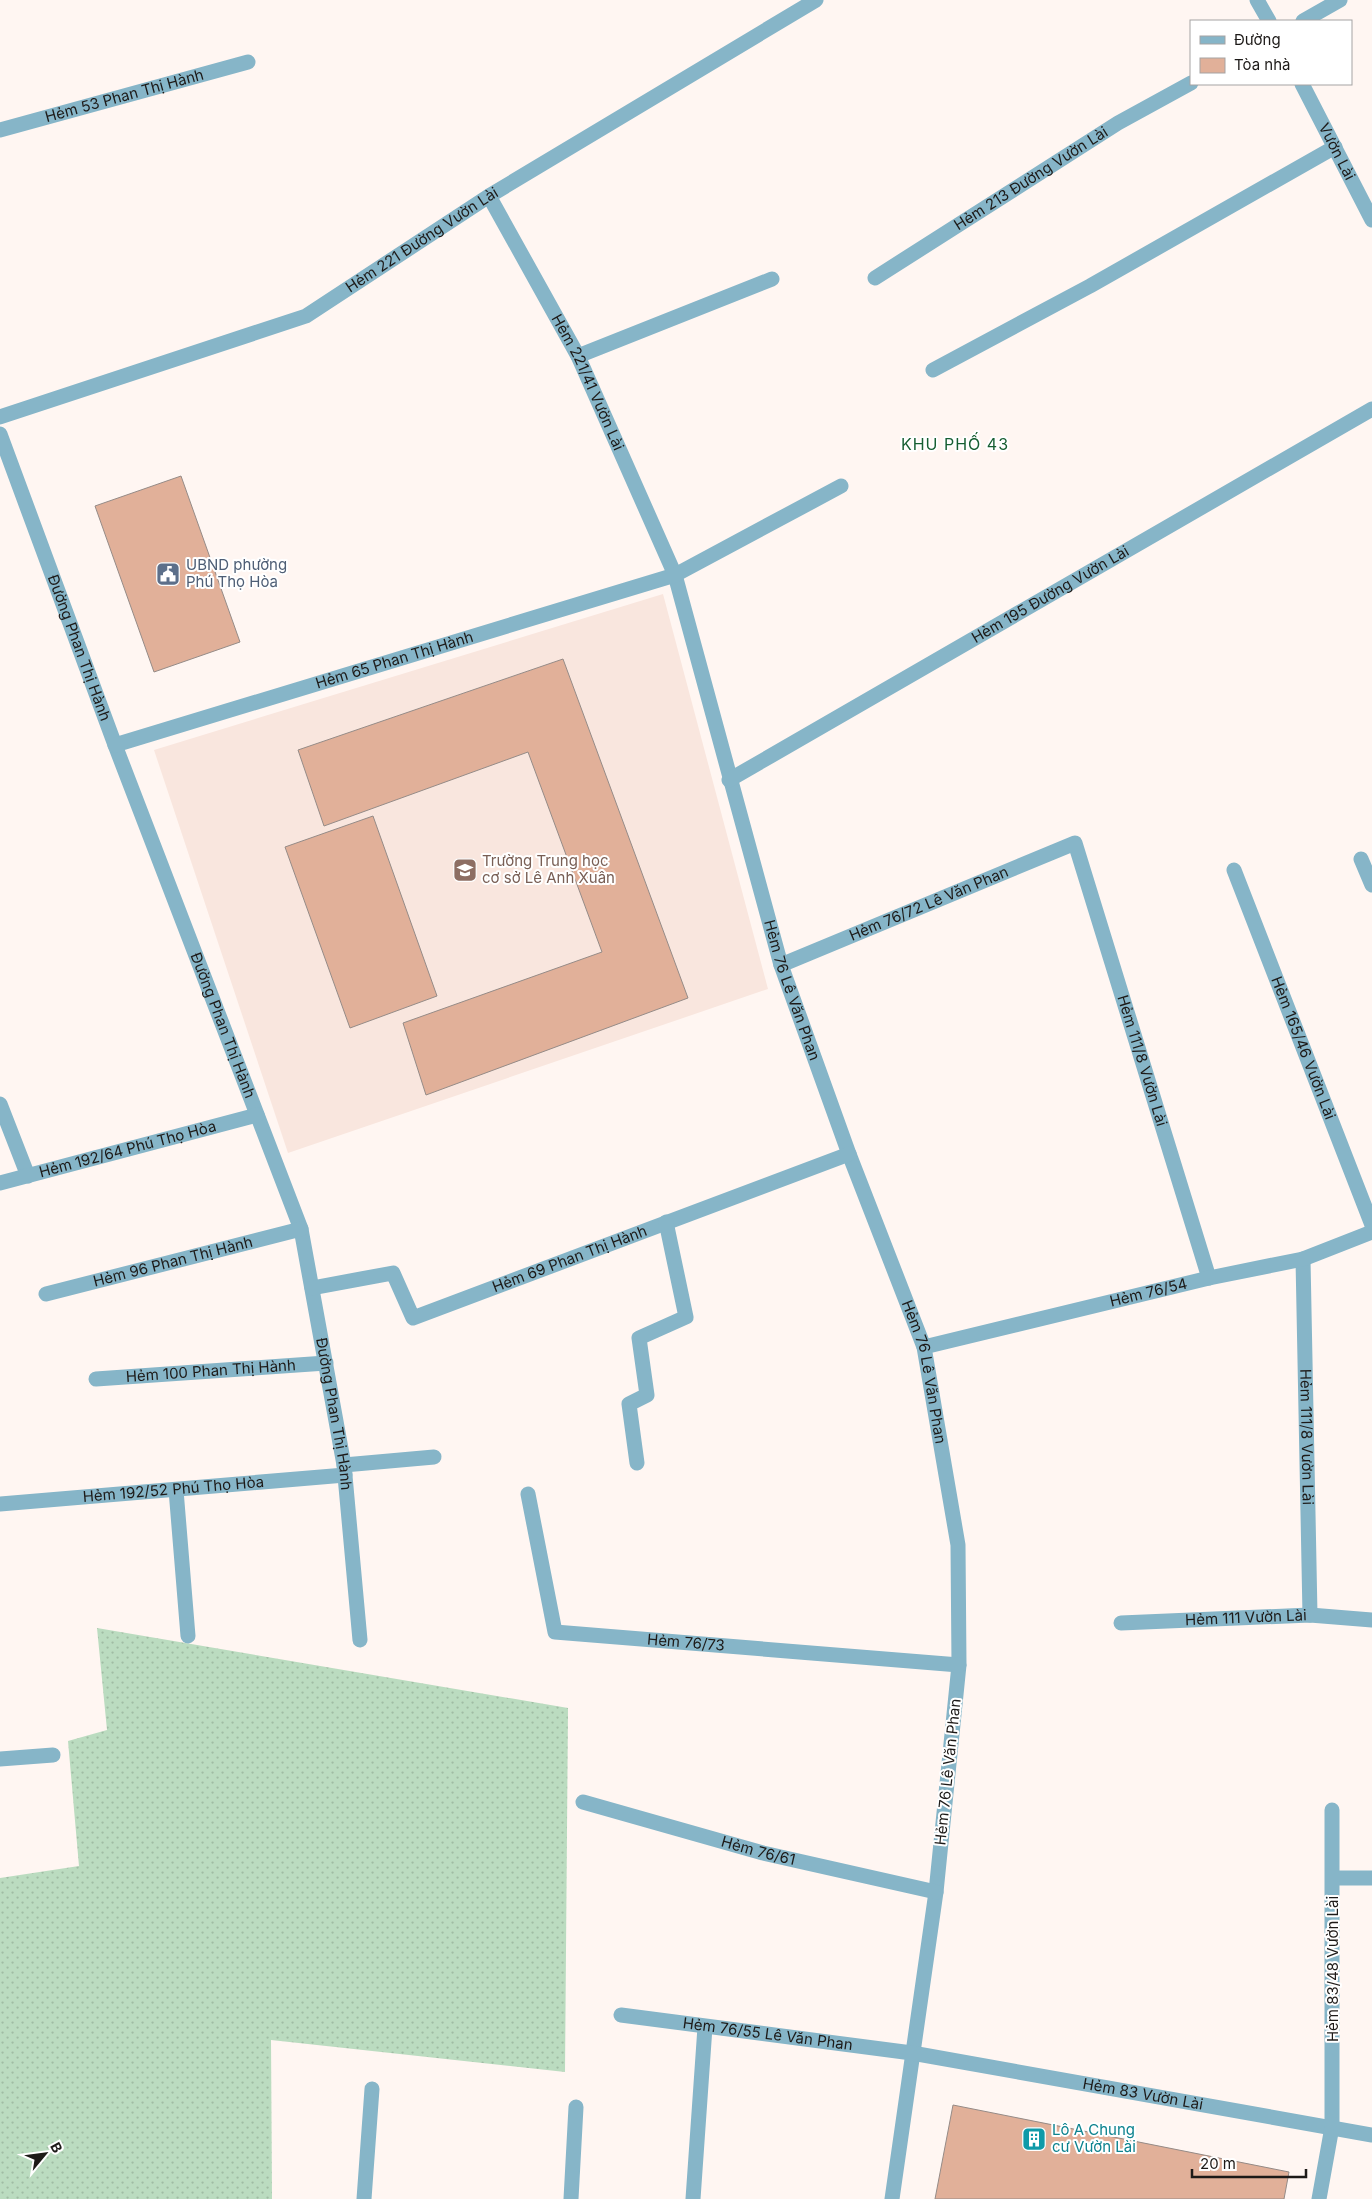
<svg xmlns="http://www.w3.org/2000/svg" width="1372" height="2199" font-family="Inter,sans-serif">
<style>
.built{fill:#f9e6de}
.grass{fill:url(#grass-dots)}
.building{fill:#e1b099;stroke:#958b87}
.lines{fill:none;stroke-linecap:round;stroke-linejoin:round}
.minor{stroke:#86b5c8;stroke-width:15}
.labels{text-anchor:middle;stroke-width:4;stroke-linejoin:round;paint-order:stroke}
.street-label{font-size:15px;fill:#1d1a18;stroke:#fff}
.service-label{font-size:15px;fill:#4e5e75;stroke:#fff;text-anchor:start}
.education-label{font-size:15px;fill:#785e54;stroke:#fff;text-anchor:start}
.culture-label{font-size:15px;fill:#0d838f;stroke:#fff;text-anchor:start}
.neighbourhood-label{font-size:16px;letter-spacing:1px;fill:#165e32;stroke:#fff}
</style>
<defs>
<pattern id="grass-dots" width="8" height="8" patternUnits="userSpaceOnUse" patternTransform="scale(1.25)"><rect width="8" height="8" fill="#bbdcc0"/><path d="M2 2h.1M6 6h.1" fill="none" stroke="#a0bca4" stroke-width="1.8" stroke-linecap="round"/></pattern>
</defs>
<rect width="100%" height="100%" fill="#fff6f2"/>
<path class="built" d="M 663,594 L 768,989 L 288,1153 L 154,750 Z"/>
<path class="grass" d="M 97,1628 L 568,1708 L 565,2072 L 271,2040 L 272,2199 L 0,2199 L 0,1878 L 79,1866 L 68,1741 L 107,1730 Z"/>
<path class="building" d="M 181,476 L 240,642 L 154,672 L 95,506 Z
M 563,659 L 688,998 L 426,1095 L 403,1023 L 602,952 L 528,752 L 324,826 L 298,750 Z
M 373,816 L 437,996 L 350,1028 L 285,847 Z
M 953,2105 L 1289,2172 L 1284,2199 L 935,2199 Z"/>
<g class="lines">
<g class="minor">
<path d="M 1257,0 L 1269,21"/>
<path d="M 1303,21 L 1340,0"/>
<path id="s1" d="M 1302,84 L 1372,220"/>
<path id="s2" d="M 0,130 L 248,62"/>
<path id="s3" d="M 489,196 L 578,356 L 675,575 L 781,965 L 849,1154 L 924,1347 L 958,1545 L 959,1665 L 936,1892 L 892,2199"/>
<path id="s4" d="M 875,278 L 1118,123 L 1191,83"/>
<path d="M 578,356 L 772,279"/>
<path d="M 933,370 L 1090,286 L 1335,147"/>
<path id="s5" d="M 0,417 L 306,316 L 489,196 L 816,0"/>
<path id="s6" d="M 0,434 L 115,745 L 301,1229 L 344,1465 L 360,1640"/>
<path id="s7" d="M 115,745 L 675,575 L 841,486"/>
<path id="s8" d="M 729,780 L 1372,409"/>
<path d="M 1361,859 L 1372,885"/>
<path id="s9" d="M 1234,870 L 1372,1225"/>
<path id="s10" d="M 781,965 L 1075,843 L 1209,1278"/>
<path d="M 0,1104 L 28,1176"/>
<path id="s11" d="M 0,1183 L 257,1115"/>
<path id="s12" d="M 1303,1259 L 1310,1615"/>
<path id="s13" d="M 312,1288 L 393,1273 L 413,1318 L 849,1154"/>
<path id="s14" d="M 46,1294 L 301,1229"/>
<path id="s15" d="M 924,1347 L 1209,1278 L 1303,1259 L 1372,1232"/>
<path id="s16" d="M 96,1379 L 326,1363"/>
<path d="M 637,1463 L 629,1404 L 647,1395 L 639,1338 L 686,1317 L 666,1222"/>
<path d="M 344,1465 L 434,1457"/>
<path d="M 176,1490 L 188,1636"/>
<path id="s17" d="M 528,1494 L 555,1632 L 959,1665"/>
<path id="s18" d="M 0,1504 L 345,1475"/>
<path id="s19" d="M 1121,1623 L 1310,1615 L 1372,1620"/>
<path d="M 0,1759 L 53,1755"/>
<path id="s20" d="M 583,1802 L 763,1853 L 936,1892"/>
<path d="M 1333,1878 L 1372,1878"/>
<path id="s21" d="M 621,2015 L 912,2053 L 1372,2135"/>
<path d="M 364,2199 L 372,2089"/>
<path d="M 571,2199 L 576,2107"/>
<path d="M 693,2199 L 705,2027"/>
<path d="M 1319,2199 L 1332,2127 L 1332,1810"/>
</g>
</g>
<defs>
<g id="civic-square" transform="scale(1.25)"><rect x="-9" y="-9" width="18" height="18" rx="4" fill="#5c6f8a" stroke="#fff"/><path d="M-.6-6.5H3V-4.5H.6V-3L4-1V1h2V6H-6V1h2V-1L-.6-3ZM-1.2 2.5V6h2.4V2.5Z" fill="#fff"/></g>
<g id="school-square" transform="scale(1.25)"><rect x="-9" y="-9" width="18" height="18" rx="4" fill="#8d6e63" stroke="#fff"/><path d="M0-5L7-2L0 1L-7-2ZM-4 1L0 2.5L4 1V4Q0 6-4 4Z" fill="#fff"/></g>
<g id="building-square" transform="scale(1.25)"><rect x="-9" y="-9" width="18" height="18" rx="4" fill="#0f9aa8" stroke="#fff"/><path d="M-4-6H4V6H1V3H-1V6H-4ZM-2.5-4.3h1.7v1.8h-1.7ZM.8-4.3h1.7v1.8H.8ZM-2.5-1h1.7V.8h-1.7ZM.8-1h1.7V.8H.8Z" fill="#fff"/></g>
</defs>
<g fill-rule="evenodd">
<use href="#civic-square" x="168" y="574"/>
<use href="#school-square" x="465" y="870"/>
<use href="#building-square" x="1034" y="2139"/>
</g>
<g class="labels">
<g class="street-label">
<text dy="5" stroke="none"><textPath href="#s2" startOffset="129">Hẻm 53 Phan Thị Hành</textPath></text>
<text dy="5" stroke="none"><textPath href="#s1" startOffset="76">Vườn Lài</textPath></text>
<text dy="5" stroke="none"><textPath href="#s4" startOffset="185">Hẻm 213 Đường Vườn Lài</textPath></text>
<text dy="5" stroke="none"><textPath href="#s5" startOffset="461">Hẻm 221 Đường Vườn Lài</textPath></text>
<text dy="5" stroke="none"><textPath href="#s3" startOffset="211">Hẻm 221/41 Vườn Lài</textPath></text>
<text dy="5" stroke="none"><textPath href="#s8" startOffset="371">Hẻm 195 Đường Vườn Lài</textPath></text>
<text dy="5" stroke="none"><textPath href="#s6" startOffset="228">Đường Phan Thị Hành</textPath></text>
<text dy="5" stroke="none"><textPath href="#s7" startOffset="292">Hẻm 65 Phan Thị Hành</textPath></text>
<text dy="5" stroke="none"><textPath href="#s10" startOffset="160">Hẻm 76/72 Lê Văn Phan</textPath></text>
<text dy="5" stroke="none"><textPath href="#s3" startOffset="854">Hẻm 76 Lê Văn Phan</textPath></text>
<text dy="5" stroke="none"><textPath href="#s6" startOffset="632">Đường Phan Thị Hành</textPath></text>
<text dy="5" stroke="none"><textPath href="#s9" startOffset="191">Hẻm 165/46 Vườn Lài</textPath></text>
<text dy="5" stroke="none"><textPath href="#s10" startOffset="546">Hẻm 111/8 Vườn Lài</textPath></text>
<text dy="5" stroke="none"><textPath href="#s11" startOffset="132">Hẻm 192/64 Phú Thọ Hòa</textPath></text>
<text dy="5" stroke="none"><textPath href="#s13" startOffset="299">Hẻm 69 Phan Thị Hành</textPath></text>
<text dy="5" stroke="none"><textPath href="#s14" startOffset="131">Hẻm 96 Phan Thị Hành</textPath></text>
<text dy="5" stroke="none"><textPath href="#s15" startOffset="231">Hẻm 76/54</textPath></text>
<text dy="5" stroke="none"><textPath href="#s16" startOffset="115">Hẻm 100 Phan Thị Hành</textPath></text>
<text dy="5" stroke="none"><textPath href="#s3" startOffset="1259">Hẻm 76 Lê Văn Phan</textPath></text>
<text dy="5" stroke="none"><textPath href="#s6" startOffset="1038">Đường Phan Thị Hành</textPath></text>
<text dy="5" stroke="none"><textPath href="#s12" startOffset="178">Hẻm 111/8 Vườn Lài</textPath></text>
<text dy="5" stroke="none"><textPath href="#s18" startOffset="174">Hẻm 192/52 Phú Thọ Hòa</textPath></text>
<text dy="5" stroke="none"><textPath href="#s19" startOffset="125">Hẻm 111 Vườn Lài</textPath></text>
<text dy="5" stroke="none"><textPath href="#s17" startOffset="272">Hẻm 76/73</textPath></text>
<text transform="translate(948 1772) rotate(-84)" y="5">Hẻm 76 Lê Văn Phan</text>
<text dy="5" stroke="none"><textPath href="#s20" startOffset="182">Hẻm 76/61</textPath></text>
<text transform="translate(1333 1969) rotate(-90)" y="5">Hẻm 83/48 Vườn Lài</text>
<text dy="5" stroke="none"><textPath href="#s21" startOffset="148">Hẻm 76/55 Lê Văn Phan</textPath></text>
<text dy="5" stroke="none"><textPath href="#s21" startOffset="528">Hẻm 83 Vườn Lài</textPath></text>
</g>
<g class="service-label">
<text x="186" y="570">UBND phường<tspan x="186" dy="17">Phú Thọ Hòa</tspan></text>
</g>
<g class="education-label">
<text x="482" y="866">Trường Trung học<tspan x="482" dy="17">cơ sở Lê Anh Xuân</tspan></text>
</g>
<g class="culture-label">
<text x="1052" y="2135">Lô A Chung<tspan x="1052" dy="17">cư Vườn Lài</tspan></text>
</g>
<g class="neighbourhood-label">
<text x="955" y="450">KHU PHỐ 43</text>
</g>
</g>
<rect x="1190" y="20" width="162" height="65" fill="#ffffff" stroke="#a5a3a3"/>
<rect x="1200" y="36" width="25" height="8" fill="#86b5c8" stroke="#a5a3a3"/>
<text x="1234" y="45" font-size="15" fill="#1d1a18">Đường</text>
<rect x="1200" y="58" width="25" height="15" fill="#e1b099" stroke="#a5a3a3"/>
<text x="1234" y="70" font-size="15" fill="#1d1a18">Tòa nhà</text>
<g transform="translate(45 2154) rotate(61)" stroke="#ffffff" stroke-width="4" paint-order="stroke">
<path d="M0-4L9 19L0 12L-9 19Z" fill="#1d1a18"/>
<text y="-8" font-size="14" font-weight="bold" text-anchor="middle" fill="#1d1a18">B</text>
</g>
<path d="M1192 2169v8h114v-8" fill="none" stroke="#1d1a18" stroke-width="2.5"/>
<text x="1200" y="2169" font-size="15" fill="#1d1a18" stroke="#ffffff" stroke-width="4" paint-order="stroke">20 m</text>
</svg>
